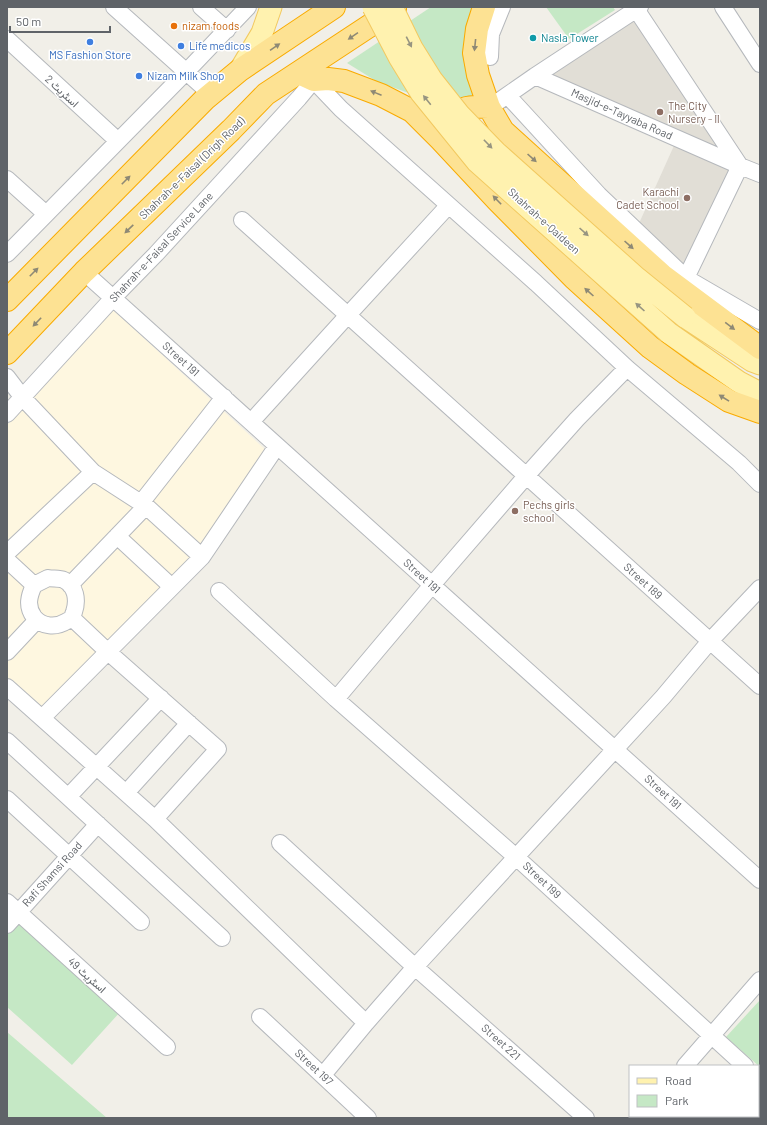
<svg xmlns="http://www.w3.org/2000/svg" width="767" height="1125" font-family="Barlow,Vazirmatn,sans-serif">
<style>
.commercial{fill:#fef7e0}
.education{fill:#e1ded6}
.green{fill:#c5e8c5}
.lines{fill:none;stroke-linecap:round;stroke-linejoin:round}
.minor-casing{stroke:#b5b8bc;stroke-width:18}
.major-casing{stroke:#f2c960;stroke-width:23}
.highway-casing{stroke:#f9ab00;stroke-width:24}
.minor{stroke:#fff;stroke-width:16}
.major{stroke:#fff2af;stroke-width:21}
.highway{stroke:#fde293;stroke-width:22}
.major-bridge-casing{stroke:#f2c960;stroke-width:23;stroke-linecap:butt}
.major-bridge{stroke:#fff2af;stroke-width:21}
.oneway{fill:#8e8975}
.oneway2{fill:#979581}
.food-dot{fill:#e8710a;stroke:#fff;stroke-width:1.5}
.culture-dot{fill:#0f9aa8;stroke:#fff;stroke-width:1.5}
.shop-dot{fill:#3f7fe0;stroke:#fff;stroke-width:1.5}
.education-dot{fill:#8d6e63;stroke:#fff;stroke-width:1.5}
.labels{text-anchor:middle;stroke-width:3;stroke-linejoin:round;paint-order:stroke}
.food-label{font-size:11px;fill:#c56008;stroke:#fff;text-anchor:start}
.culture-label{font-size:11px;fill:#0d838f;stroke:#fff;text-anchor:start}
.shop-label{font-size:11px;fill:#366cbe;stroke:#fff;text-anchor:start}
.street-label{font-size:11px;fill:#5f6368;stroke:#fff}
.education-label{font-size:11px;fill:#785e54;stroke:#fff;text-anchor:start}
</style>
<rect width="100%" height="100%" fill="#f1efe8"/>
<path class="commercial" d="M 112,309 L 269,453 L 197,561 L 36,721 L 7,695 L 7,425 L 28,404 Z"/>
<path class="education" d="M 636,9 L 740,166 L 686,278 L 636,230 L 677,139 L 535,76 Z"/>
<path class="green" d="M 431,7 L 472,7 L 467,24 L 474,92 L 468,101 L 446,107 L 376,81 L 347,63 Z
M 546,7 L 613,7 L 615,10 L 569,39 Z
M 18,919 L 121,1011 L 72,1065 L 7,1007 L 7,931 Z
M 760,1000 L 760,1067 L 726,1037 Z
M 7,1032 L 107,1118 L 7,1118 Z"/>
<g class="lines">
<g class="minor-casing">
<path id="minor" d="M 114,7 L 211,94
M 201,7 L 227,30
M 723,7 L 760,64
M 636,9 L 740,166 L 686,278
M 7,39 L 118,141
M 490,57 L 491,34 L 502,7
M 535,76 L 640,7
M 508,96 L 599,195 L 686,278 L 760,321
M 499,101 L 535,76 L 740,166 L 760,174
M 7,179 L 46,214
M 242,220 L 760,686
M 7,254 L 187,71 L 248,7
M 84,272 L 760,880
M 7,377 L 23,398 L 93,472 L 141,503 L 224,397
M 7,414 L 113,298 L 156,254 L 299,98 L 314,80 L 320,87 L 341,109 L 536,283 L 627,368 L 739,463 L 760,484
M 251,422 L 348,315 L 448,206
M 141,503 L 146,506 L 202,557
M 117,536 L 172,587
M 7,553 L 93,472
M 7,560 L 34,585
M 48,578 C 53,579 59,578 64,580 C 76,586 78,600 74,612 C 73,614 73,616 72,618 C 71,619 69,620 67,621 C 56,628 42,627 34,617 C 26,606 29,596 34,585 Z
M 70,585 L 146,506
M 219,591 L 336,699 L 516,857 L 745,1066
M 72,618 L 107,651 L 218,749 L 155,819
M 7,652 L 37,620
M 7,687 L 155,819 L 366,1023
M 336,699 L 432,585 L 527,475 L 577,419 L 627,368
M 42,718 L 202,557 L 277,446
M 7,741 L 222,938
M 126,793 L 189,723
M 68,797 L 161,698
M 7,799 L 141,922
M 280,843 L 415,967 L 586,1118
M 7,902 L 167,1047
M 7,925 L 98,824
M 260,1017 L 368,1118
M 685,1066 L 760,980
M 323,1075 L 366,1023 L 415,967 L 663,697 L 710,641 L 760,588
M 758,1078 L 760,1079
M 639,1118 L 641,1116"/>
</g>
<g class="major-casing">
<path id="major" d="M 240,70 L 262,33 L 271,7
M 685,317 L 752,361 L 760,364
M 669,333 L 739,382 L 760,393"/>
</g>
<g class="highway-casing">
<path id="highway" d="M 484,7 L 477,29 L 474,53 L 478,75 L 489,107 L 503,131 L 662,275 L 760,348
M 299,73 L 314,80 L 328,79 L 344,81 L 381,95 L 412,111 L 441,140 L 497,200 L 574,278 L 650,347 L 687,374 L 729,401 L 760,412
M 443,126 C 459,107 466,106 489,107
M 7,300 L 205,99 L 240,70 L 334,7
M 7,353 L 84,272 L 231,130 L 266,94 L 395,9"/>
</g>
<use href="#minor" class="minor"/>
<use href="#major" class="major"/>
<use href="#highway" class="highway"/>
<g class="major-bridge-casing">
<path id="major-bridge" d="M 373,7 L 399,57 L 421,93 L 477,162 L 669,333
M 392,7 L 412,48 L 432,80 L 459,114 L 496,152 L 637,278 L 685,317"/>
</g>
<use href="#major-bridge" class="major-bridge"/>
</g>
<defs><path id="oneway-solid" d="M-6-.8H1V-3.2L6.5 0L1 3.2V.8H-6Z"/></defs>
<g class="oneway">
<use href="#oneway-solid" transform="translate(353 36) rotate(146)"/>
<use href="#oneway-solid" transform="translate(475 45) rotate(96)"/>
<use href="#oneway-solid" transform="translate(275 47) rotate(-34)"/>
<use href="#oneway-solid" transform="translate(376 93) rotate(-158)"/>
<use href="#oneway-solid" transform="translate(532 158) rotate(42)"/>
<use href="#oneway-solid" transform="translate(126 180) rotate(-45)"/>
<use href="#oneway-solid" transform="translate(497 200) rotate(-134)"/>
<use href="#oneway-solid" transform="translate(129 229) rotate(136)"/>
<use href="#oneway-solid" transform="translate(629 245) rotate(42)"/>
<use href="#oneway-solid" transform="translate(34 272) rotate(-45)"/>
<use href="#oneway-solid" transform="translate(589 292) rotate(-138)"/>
<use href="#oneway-solid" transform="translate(37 322) rotate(134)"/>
<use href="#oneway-solid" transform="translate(730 326) rotate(37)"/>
<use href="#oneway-solid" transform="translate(724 398) rotate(-148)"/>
</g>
<g class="oneway2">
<use href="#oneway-solid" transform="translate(409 42) rotate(63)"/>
<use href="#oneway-solid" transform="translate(427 100) rotate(-129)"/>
<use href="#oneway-solid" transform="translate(488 144) rotate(46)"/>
<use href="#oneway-solid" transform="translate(584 232) rotate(42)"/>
<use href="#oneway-solid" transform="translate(640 307) rotate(-138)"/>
</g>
<circle class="food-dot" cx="174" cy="26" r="4"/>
<circle class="culture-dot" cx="533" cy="38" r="4"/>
<g class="shop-dot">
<circle cx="90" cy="42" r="4"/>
<circle cx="181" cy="46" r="4"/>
<circle cx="139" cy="76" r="4"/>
</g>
<g class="education-dot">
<circle cx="660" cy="112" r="4"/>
<circle cx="687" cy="198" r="4"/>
<circle cx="515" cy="511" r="4"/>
</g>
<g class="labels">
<g class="food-label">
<text x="182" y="30">nizam foods</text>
</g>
<g class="culture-label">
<text x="541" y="42">Nasla Tower</text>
</g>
<g class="shop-label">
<text x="189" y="50">Life medicos</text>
<text x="90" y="59" text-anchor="middle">MS Fashion Store</text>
<text x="147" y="80">Nizam Milk Shop</text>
</g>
<g class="street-label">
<text transform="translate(62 91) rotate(43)" y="4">اسٹریٹ 2</text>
<text transform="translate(622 114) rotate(24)" y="4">Masjid-e-Tayyaba Road</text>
<text transform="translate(192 168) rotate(-44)" y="4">Shahrah-e-Faisal (Drigh Road)</text>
<text transform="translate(544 221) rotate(42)" y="4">Shahrah-e-Qaideen</text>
<text transform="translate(161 247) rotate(-47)" y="4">Shahrah-e-Faisal Service Lane</text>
<text transform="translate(181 359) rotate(42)" y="4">Street 191</text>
<text transform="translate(422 576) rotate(42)" y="4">Street 191</text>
<text transform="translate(643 581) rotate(42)" y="4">Street 189</text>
<text transform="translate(663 792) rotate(42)" y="4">Street 191</text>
<text transform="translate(52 874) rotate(-48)" y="4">Rafi Shamsi Road</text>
<text transform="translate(542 880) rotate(43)" y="4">Street 199</text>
<text transform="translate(87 975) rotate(42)" y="4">اسٹریٹ 49</text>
<text transform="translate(501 1042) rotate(42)" y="4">Street 221</text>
<text transform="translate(314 1067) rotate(43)" y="4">Street 197</text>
</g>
<g class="education-label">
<text x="668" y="110">The City<tspan x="668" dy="13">Nursery - ll</tspan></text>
<text x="679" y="196" text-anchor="end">Karachi<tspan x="679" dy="13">Cadet School</tspan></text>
<text x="523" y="509">Pechs girls<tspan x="523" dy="13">school</tspan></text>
</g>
</g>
<rect width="767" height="1125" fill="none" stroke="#5f6368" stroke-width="16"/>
<rect x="629" y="1065" width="130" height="52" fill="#ffffff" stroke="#bfc1c3"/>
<rect x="637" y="1078" width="20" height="6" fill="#fff2af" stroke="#bfc1c3"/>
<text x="665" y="1085" font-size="12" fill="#5f6368">Road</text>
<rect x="637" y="1095" width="20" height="12" fill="#c5e8c5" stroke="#bfc1c3"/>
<text x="665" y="1105" font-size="12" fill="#5f6368">Park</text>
<path d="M10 26v6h100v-6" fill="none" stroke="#5f6368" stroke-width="2"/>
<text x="16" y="26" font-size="12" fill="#5f6368" stroke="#ffffff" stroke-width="3" paint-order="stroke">50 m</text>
</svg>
